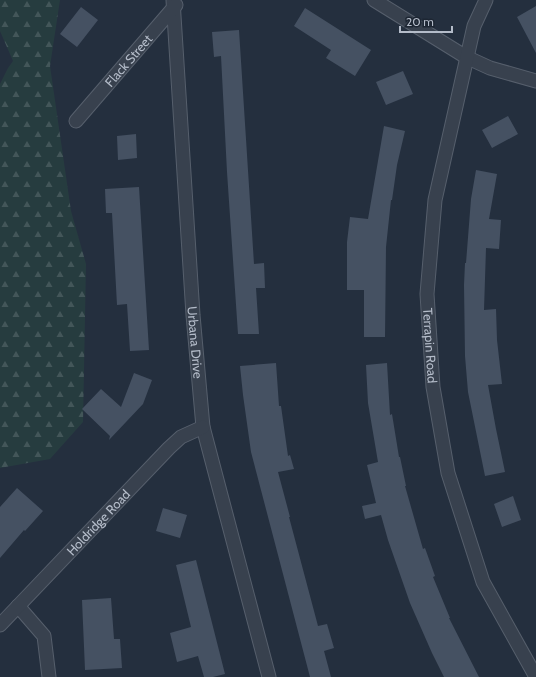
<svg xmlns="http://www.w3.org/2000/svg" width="536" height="677" font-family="Cabin,sans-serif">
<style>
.forest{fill:url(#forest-firs)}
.building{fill:#455162}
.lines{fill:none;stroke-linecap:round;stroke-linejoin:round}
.minor-casing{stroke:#565f6c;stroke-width:15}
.minor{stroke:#38414e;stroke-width:13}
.labels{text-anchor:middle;stroke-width:3;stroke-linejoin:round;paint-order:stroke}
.street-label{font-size:13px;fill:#b4bcc9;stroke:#1d2633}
</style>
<defs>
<pattern id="forest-firs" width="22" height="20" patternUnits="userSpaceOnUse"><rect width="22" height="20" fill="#263c3f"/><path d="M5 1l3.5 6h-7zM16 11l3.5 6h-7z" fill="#435659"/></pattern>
</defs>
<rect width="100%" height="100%" fill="#242f3e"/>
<path class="forest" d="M 0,0 L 60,0 L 50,66 L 71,211 L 86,264 L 83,422 L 50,459 L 0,468 L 0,84 L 8,68 L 13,61 L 0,31 Z"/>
<path class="building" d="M 536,6 L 536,53 L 517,17 Z
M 81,7 L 98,20 L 77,47 L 60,34 Z
M 305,8 L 371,50 L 355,76 L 326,58 L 331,50 L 294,26 Z
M 239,30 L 254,264 L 264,263 L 265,288 L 256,288 L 259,334 L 238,334 L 227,172 L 221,56 L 214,57 L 212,32 Z
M 403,71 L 413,94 L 386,105 L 376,82 Z
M 508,116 L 518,134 L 492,148 L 482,130 Z
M 384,126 L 405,131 L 397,165 L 392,200 L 391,200 L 386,247 L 385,337 L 364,337 L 364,290 L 347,290 L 347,242 L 350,217 L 368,219 Z
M 136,134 L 137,158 L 118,160 L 117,136 Z
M 476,170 L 497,174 L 489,219 L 501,220 L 499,249 L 486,248 L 484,310 L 496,309 L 497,340 L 502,384 L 488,385 L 496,429 L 505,472 L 485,476 L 468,392 L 465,356 L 464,285 L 465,263 L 466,263 L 471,199 Z
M 139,187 L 149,350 L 130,351 L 127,304 L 117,305 L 112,213 L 106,213 L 105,189 Z
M 276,363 L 279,406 L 281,406 L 288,456 L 290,455 L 294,469 L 278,472 L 290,517 L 289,517 L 318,626 L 327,624 L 334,648 L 324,651 L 331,677 L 310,677 L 251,452 L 243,395 L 240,366 Z
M 387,363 L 390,415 L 392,414 L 399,457 L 400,457 L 406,486 L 405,486 L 423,549 L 425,548 L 435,576 L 433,577 L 450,618 L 449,618 L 479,677 L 444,677 L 432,653 L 410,603 L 388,540 L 381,515 L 365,519 L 362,506 L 376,503 L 367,465 L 378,462 L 368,403 L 366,365 Z
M 134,373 L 152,380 L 143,404 L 109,440 L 110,436 L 82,409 L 101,389 L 121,407 Z
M 17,488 L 43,511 L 25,531 L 24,530 L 0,558 L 0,507 Z
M 513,496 L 521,520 L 502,527 L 494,504 Z
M 163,508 L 187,515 L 180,538 L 156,531 Z
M 196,560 L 225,674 L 213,677 L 204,677 L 198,656 L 177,662 L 170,633 L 191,627 L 176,565 Z
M 111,598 L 114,639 L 120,639 L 122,668 L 85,670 L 82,600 Z"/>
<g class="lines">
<g class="minor-casing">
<g id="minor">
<path id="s1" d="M 173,0 L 193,315 L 203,427 L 269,677"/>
<path d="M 374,0 L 466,57 L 490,68 L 536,81"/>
<path id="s2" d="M 486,0 L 474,26 L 435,200 L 427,294 L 433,387 L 448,473 L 483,582 L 536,677"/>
<path id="s3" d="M 76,121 L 176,5"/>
<path d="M 18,606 L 44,636 L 49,677"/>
<path id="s4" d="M 0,625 L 169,448 L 181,437 L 203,427"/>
</g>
</g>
<use href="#minor" class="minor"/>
</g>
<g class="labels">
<g class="street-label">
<text dy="5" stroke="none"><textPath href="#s3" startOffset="80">Flack Street</textPath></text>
<text dy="5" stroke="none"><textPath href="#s1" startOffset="343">Urbana Drive</textPath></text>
<text dy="5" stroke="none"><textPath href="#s2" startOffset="353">Terrapin Road</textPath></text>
<text dy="5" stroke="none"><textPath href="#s4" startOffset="142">Holdridge Road</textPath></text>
</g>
</g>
<path d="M400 26v6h52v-6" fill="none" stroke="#b4bcc9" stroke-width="2"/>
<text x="406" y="26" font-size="12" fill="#b4bcc9" stroke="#1d2633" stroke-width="3" paint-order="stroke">20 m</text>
</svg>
